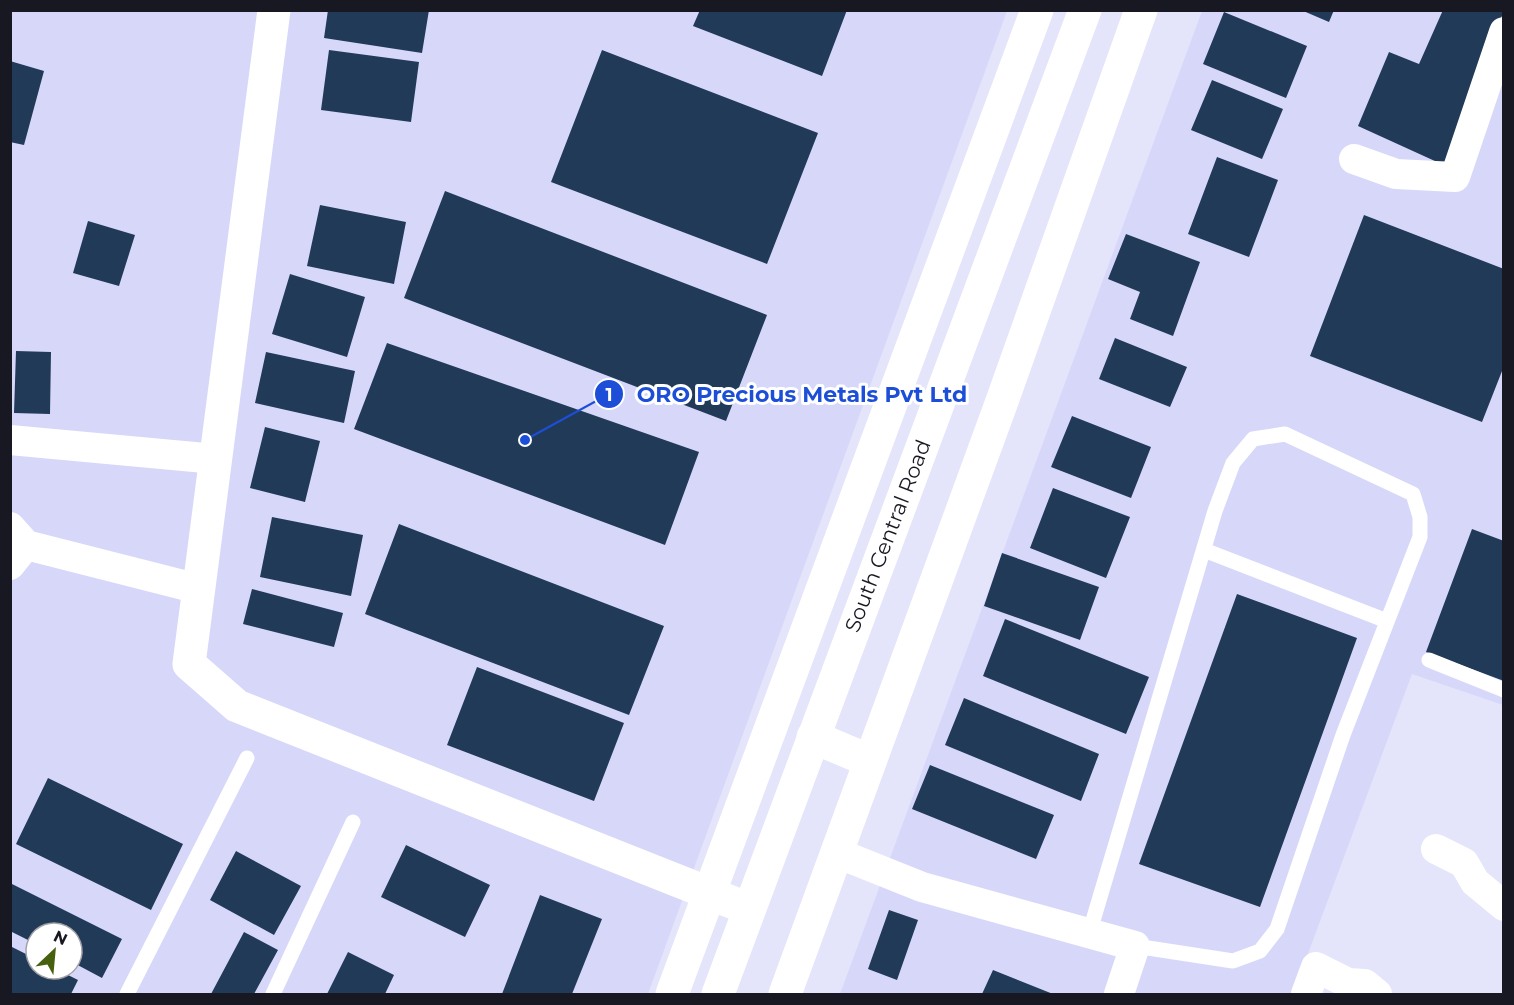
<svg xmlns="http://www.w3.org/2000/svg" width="1514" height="1005" font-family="Montserrat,sans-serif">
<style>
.built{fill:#d7d7fa;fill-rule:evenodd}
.building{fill:#213a58}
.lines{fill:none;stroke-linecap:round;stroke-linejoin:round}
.service{stroke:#fff;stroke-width:15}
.minor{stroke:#fff;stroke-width:30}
.tertiary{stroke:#fff;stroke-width:33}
.secondary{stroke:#fff;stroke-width:33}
.labels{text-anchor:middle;stroke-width:6;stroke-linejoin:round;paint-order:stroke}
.street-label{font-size:21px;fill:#181822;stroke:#fff}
.leader{fill:none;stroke:#1d4ed8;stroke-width:2}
.callout-dot{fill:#1d4ed8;stroke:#fff;stroke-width:2}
.mark-label{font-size:18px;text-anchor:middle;font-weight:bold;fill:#fff}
.callout-label{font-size:22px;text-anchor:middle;font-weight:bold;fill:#1d4ed8;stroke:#fff;stroke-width:6;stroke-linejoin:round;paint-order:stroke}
</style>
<rect width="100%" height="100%" fill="#e4e4fb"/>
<path class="built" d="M 10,11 L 1007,11 L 648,994 L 11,994 ZM 36,933 L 72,933 L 72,969 L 36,969 Z
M 1202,11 L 1503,11 L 1503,705 L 1412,674 L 1293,994 L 840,994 Z"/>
<path class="building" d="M 328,10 L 429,10 L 422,53 L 324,38 Z
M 700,10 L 847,10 L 822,76 L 693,26 Z
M 1301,10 L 1334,10 L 1329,22 Z
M 1443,10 L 1504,10 L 1448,167 L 1358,126 L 1389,52 L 1419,64 Z
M 1224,12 L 1307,46 L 1286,98 L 1203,64 Z
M 329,50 L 419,62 L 411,122 L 321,110 Z
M 602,50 L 818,133 L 767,264 L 551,182 Z
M 10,61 L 44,71 L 24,145 L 10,142 Z
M 1212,80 L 1283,109 L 1262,159 L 1191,130 Z
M 1217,157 L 1278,180 L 1249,257 L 1188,234 Z
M 445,191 L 767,315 L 726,421 L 404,298 Z
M 320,205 L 406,222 L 394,284 L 307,266 Z
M 1364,215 L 1504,269 L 1504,366 L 1482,422 L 1310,356 Z
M 88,221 L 135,235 L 119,286 L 73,273 Z
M 1126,234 L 1200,262 L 1173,336 L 1130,319 L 1140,292 L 1108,279 Z
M 290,274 L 365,297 L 347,357 L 272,334 Z
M 1115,338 L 1187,367 L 1170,407 L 1099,379 Z
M 387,343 L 699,452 L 665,545 L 354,429 Z
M 16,351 L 51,352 L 50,414 L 14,413 Z
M 266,352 L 355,371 L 344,423 L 255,403 Z
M 1072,416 L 1151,447 L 1131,498 L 1051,467 Z
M 265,427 L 320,441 L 305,502 L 250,488 Z
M 1053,488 L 1130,517 L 1106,578 L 1030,548 Z
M 272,517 L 363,535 L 351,596 L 260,577 Z
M 399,524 L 664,626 L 629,715 L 365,614 Z
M 1472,529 L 1504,541 L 1504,681 L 1426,652 Z
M 1002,553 L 1099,587 L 1080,640 L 984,606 Z
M 252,589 L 343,613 L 334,647 L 243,624 Z
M 1237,594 L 1357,638 L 1260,907 L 1139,864 Z
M 1005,619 L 1149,677 L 1126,734 L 983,676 Z
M 477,667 L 624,723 L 594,801 L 447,745 Z
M 964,698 L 1099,754 L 1081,801 L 945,745 Z
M 930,765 L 1054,815 L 1036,859 L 912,809 Z
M 48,778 L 183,844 L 151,910 L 16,844 Z
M 406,845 L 490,885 L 465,937 L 381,897 Z
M 236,851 L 301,886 L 274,935 L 210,900 Z
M 10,883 L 122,939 L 102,978 L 72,962 L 72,933 L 36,933 L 36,944 L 10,931 Z
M 540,895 L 602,919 L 572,994 L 502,994 Z
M 889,910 L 918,920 L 897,980 L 868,969 Z
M 244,932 L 278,950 L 254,994 L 211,994 Z
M 10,946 L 36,959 L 36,969 L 56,969 L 78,980 L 71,994 L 10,994 Z
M 348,952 L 394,975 L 385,994 L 327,994 Z
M 993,970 L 1053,994 L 982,994 Z"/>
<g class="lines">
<path class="service" d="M 1204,550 L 1387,621
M 1429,660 L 1504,690
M 1089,934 L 1215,511 L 1233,463 L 1253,439 L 1285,434 L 1413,494 L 1420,517 L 1420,537 L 1343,735 L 1277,929 L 1260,951 L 1233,961 L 1135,946
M 127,994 L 247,758
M 273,994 L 353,822"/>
<path class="minor" d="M 1354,159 L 1396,174 L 1455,177 L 1504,32
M 10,440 L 216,459
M 10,527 L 26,545 L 199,589
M 10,565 L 26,545
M 1436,849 L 1464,863 L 1475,882 L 1504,906
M 837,853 L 922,887 L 1135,946 L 1119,994
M 1306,994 L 1316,967 L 1348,983 L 1365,984 L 1377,994"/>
<path class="tertiary" d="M 274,10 L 189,664 L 237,706 L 749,909
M 813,737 L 870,761
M 785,994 L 1001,404 L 1141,10"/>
<path class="secondary" d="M 672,994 L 1037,10
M 718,994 L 1085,10"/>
</g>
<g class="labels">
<g class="street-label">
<text transform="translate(888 536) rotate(-69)" y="7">South Central Road</text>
</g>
</g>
<path class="leader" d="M525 440L609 394"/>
<g class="callout-dot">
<circle cx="525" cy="440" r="6"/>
<circle cx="609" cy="394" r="15"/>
</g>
<g class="mark-label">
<text x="609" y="401">1</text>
</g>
<g class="callout-label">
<text x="802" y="402">ORO Precious Metals Pvt Ltd</text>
</g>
<rect width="1514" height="1005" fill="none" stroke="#181822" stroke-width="24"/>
<g transform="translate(54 951) rotate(26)"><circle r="28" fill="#ffffff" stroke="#a3a3a7" stroke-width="1.5"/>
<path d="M0-4.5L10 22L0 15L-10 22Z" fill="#466010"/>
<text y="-9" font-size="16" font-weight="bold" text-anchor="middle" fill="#181822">N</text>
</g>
</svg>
